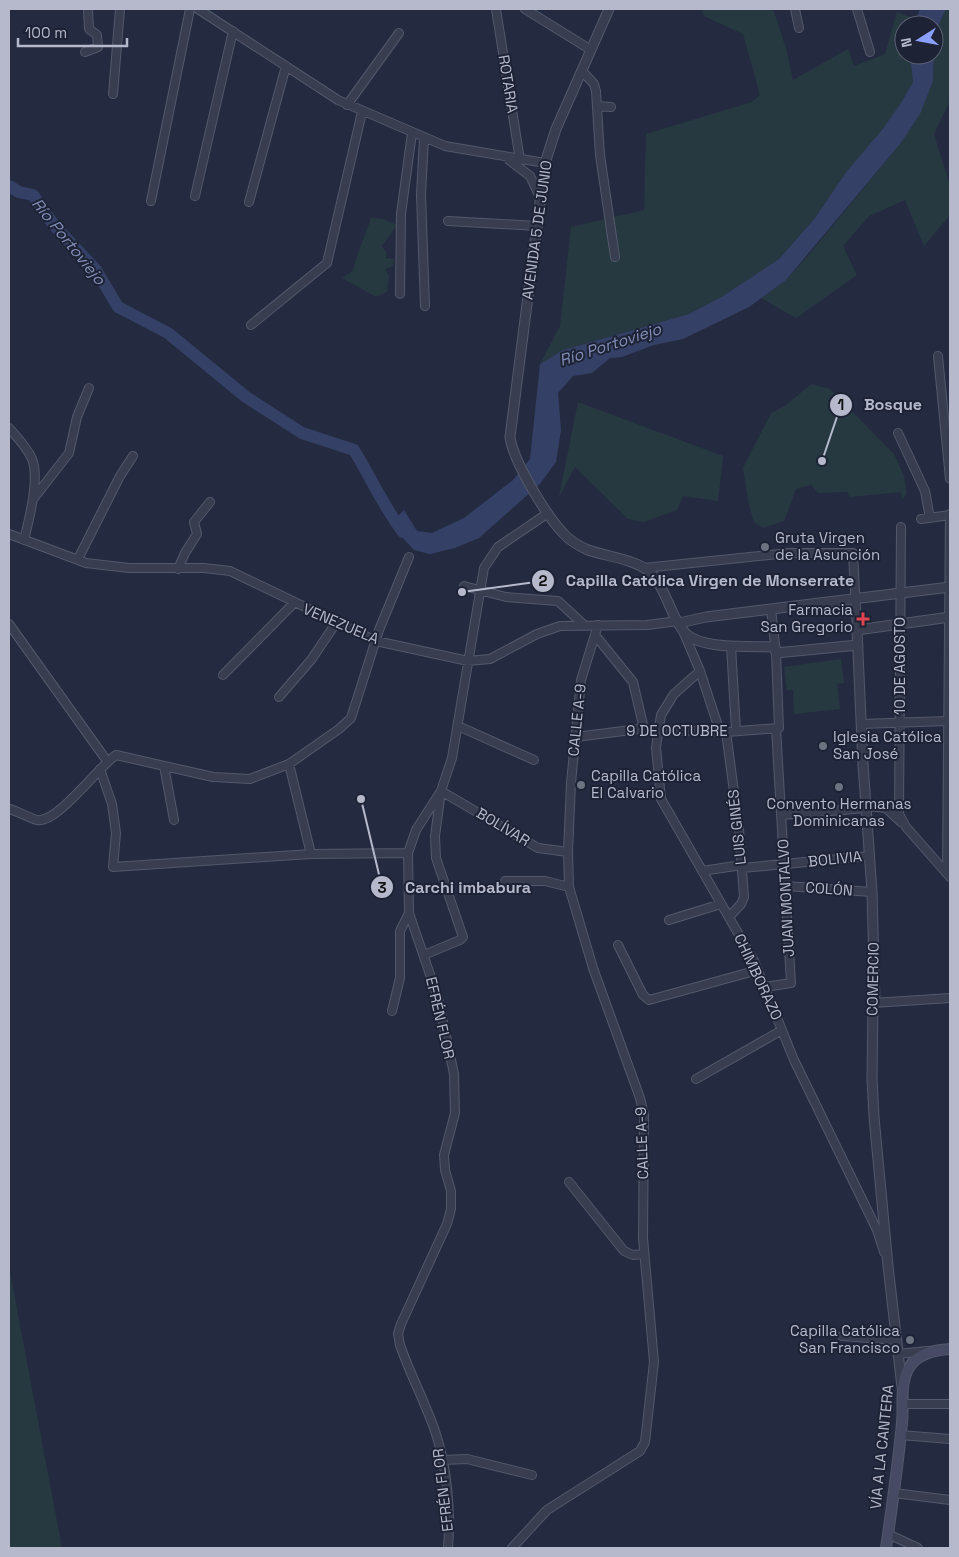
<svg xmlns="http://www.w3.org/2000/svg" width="959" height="1557" font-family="'Space Grotesk',sans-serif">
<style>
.green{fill:#263941}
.water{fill:#354066}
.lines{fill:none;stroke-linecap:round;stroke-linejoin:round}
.river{stroke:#354066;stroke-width:12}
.minor-casing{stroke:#53596b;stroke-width:10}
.tertiary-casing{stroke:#53596b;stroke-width:11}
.secondary-casing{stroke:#53596b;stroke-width:12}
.minor{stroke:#383e50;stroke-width:8}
.tertiary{stroke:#383e50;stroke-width:9}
.secondary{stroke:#464b63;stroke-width:10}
.worship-dot{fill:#6b7280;stroke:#1d2335;stroke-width:2}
.health-dot{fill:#e0444e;stroke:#1d2335;stroke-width:2}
.labels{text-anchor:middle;stroke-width:4;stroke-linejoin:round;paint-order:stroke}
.street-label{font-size:15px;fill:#b5b9cb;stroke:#1d2335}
.poi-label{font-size:15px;fill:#b5b9cb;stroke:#1d2335;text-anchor:start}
.water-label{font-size:16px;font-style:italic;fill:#838fb8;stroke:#1d2335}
.leader{fill:none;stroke:#b5b9cb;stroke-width:2}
.callout-dot{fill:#b5b9cb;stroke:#1d2335;stroke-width:2}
.mark-label{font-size:15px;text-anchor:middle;font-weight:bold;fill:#111}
.callout-label{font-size:16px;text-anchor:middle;font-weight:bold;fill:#b5b9cb;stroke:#1d2335;stroke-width:4;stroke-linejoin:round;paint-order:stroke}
</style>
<rect width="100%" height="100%" fill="#242b40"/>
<path class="green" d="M 702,9 L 773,9 L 787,52 L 793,80 L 848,49 L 854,66 L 885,54 L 897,12 L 915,19 L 914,25 L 904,25 L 904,55 L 910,55 L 913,82 L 901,103 L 883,130 L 847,171 L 815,218 L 779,259 L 723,296 L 689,314 L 563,350 L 540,364 L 560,326 L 571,227 L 644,210 L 646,134 L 752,102 L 760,95 L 743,34 L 704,16 Z
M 946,9 L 950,9 L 950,101 L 934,134 L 950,186 L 950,215 L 924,246 L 905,200 L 869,216 L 843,246 L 857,275 L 796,318 L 761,298 L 786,280 L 807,257 L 900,144 L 933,81 L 934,48 L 939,24 Z
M 371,218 L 383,219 L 397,225 L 382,246 L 387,254 L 385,258 L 394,259 L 393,266 L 385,269 L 389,276 L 387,292 L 376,297 L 342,278 L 353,271 C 357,252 365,237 371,218 Z
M 811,384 L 830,389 L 894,454 L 904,476 L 907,494 L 902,499 L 901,492 L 850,497 L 847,492 L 818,493 L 811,485 L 796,489 L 784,521 L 763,528 L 754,522 L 749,506 L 743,468 L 771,413 L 785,406 Z
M 578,402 L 723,456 L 718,501 L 683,496 L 677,510 L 644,522 L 628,519 L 575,467 L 559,497 Z
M 841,659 L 844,683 L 837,684 L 840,709 L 794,714 L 793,690 L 787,690 L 784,667 Z
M 9,1267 L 62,1548 L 9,1548 Z"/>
<path class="water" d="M 920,9 L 946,9 L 939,24 L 934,48 L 933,81 L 920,114 L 900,144 L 786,280 L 749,307 L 683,339 L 654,345 L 622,357 L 610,358 L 592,373 L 573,376 L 558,393 L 561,430 L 556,462 L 540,484 L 479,538 L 455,548 L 430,554 L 414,550 L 390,524 L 404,510 L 417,531 L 432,533 L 464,518 L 513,480 L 530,459 L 540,364 L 563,350 L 689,314 L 723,296 L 779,259 L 815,218 L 847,171 L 882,130 L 901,103 L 913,82 L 910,55 L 934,55 L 934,25 L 914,25 Z"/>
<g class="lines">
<path class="river" d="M 9,186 L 19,192 L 33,195 L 53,224 L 96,270 L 118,307 L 168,333 L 246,397 L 302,433 L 354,450 C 371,478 383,506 403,532"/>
<g class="minor-casing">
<path id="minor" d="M 198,9 L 338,100 L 445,146 L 545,163
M 496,9 L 520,160
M 525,9 L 591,50
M 795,9 L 799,28
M 857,9 L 870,52
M 85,52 L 98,47 L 97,35 L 89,29 L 88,9
M 582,71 L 594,84 L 596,91 L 600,155 L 615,257
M 113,94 L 120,9
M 347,105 L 399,33
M 597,106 L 611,107
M 424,138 L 421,195 L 425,306
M 509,160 L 530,176 L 540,197
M 195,196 L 233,31
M 151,201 L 190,9
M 249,202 L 286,66
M 448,221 L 538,226
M 400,294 L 401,214 L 412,133
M 251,325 L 327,263 L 362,112
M 938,356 L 950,479
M 9,428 C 17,437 27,447 32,459 C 40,478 29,520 24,540
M 898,433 L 925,491 L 930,518
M 34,498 L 69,453 L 77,417 L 89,388
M 921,519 L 950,515
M 901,527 L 899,814 L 906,827 L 950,877
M 9,534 L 86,563 L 129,568 L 204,568 L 230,571 L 376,641 L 468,661 L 490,659 L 537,634 L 560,626 L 647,625 L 678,621
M 78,559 L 120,476 L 133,456
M 644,568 L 789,553 L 853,553 L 857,630
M 178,569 L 185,553 L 197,534 L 194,522 L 210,502
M 464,586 L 506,597 L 558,601 L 583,624
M 9,624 L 107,761
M 683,631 L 700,671 L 720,732
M 595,635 L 633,682 L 644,729
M 731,646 L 736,731
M 700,671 L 674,694 L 661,715 L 656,747 L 661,799 L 754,961 L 794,1060 L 877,1230 L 884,1252
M 223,675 L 294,603
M 279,697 L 311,660 L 336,623
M 861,724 L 948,721
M 458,726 L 534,760
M 726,732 L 739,829 L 744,897 L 741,904 L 729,917
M 576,737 L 639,729 L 726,732 L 779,728
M 289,764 L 311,854
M 164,766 L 174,820
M 100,769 L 112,804 L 116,833 L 113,867 L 311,854 L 408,853
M 866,806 L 886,808 L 901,822
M 9,809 C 18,811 31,819 37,820 C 57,824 99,766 116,755 L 213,777 L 250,779 L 289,764 L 339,729 L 351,718 L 379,630 L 409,557
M 782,815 L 866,808
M 742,868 L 870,856
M 702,871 L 742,865
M 947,872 L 950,514
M 505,881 L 545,881 L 569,887
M 786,886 L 872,892
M 669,920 L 721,904
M 618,945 L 643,995 L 649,1000 L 758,970
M 424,955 L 460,940 L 463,937 L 436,858 L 435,836 L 441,791 L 538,848 L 568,852
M 765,987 L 791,983 L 776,728 L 779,728 L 776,653 L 771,609
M 873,1003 L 950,998
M 392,1011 L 400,978 L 400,931 L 409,913
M 696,1079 L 782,1030
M 569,1182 L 624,1251 L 633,1255 L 644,1254
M 842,1336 L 896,1340
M 898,1354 L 927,1351
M 903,1404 L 950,1404
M 900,1435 L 950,1439
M 443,1460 L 467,1459 L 532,1475
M 894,1493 L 950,1500
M 888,1534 L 918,1548
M 448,1548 C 451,1511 447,1466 435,1431 C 425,1402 410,1374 400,1345 L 398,1334 L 401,1324 L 447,1224 L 451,1209 L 451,1191 L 445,1170 L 444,1155 L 455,1113 L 454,1074 L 438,998 L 409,913 L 408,853 L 416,830 L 441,791 L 452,758 L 484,568 L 498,547 L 548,513
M 512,1548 L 547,1510 L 640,1451 L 645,1442 L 654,1362 L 643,1238 L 644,1115 L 640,1098 L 593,968 L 569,887 L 568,852 L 571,783 L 581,680 L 598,625"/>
</g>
<g class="tertiary-casing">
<path id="tertiary" d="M 609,9 L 556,129 L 545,163 L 510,437 C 513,461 546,515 563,533 C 570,541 579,546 588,550 C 608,557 637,559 652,574 C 668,591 673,628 692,638 C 713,649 752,646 775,647 L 776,653 L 858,645
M 679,623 L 706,617 L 950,587
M 902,1387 L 888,1266 L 874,1117 L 872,1079 L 873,1003 L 875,1003 L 872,892 L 863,764 L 857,630 L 950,617"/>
</g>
<g class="secondary-casing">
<path id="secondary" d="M 886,1548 C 892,1507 898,1465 902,1423 C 904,1405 899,1382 910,1366 C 919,1353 935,1350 950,1349"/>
</g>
<use href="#minor" class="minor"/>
<use href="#tertiary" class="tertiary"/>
<use href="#secondary" class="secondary"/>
</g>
<g class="worship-dot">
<circle cx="765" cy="547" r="5"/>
<circle cx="823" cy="746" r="5"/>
<circle cx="581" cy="785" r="5"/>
<circle cx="839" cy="787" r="5"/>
<circle cx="910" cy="1340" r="5"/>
</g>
<path class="health-dot" d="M860.5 611.5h5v5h5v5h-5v5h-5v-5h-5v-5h5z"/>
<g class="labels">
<g class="street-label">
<text transform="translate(508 84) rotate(81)" y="5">ROTARIA</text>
<text transform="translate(537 230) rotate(-82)" y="5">AVENIDA 5 DE JUNIO</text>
<text transform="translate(341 624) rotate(23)" y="5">VENEZUELA</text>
<text transform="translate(900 666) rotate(-90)" y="5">10 DE AGOSTO</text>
<text transform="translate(577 720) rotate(-84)" y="5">CALLE A-9</text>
<text x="677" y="736">9 DE OCTUBRE</text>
<text transform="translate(503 827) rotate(31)" y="5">BOLÍVAR</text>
<text transform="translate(737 827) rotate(-96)" y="5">LUIS GINÉS</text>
<text transform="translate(835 859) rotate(-6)" y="5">BOLIVIA</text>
<text transform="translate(829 889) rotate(4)" y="5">COLÓN</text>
<text transform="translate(786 898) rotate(-93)" y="5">JUAN MONTALVO</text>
<text transform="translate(758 977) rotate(65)" y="5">CHIMBORAZO</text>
<text transform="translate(873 979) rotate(-89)" y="5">COMERCIO</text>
<text transform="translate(440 1018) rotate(77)" y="5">EFRÉN FLOR</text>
<text transform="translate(642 1143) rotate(-92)" y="5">CALLE A-9</text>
<text transform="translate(882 1447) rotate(-84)" y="5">VÍA A LA CANTERA</text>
<text transform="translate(443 1490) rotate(-97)" y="5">EFRÉN FLOR</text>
</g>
<g class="poi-label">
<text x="775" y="543">Gruta Virgen<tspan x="775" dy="17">de la Asunción</tspan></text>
<text x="853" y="615" text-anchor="end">Farmacia<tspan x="853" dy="17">San Gregorio</tspan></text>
<text x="833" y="742">Iglesia Católica<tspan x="833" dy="17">San José</tspan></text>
<text x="591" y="781">Capilla Católica<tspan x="591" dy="17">El Calvario</tspan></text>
<text x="839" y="809" text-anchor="middle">Convento Hermanas<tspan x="839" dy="17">Dominicanas</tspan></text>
<text x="900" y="1336" text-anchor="end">Capilla Católica<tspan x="900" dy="17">San Francisco</tspan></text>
</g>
<g class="water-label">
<text transform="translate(69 241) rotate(51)" y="6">Río Portoviejo</text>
<text transform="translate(610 344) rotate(-18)" y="6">Río Portoviejo</text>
</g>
</g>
<path class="leader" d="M822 461L841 405M462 592L543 581M361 799L382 887"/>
<g class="callout-dot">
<circle cx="822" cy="461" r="5"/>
<circle cx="462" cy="592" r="5"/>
<circle cx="361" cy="799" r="5"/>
<circle cx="841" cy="405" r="12"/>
<circle cx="543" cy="581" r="12"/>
<circle cx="382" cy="887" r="12"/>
</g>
<g class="mark-label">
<text x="841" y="410">1</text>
<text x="543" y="586">2</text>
<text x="382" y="893">3</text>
</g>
<g class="callout-label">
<text x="893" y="410">Bosque</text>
<text x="710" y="586">Capilla Católica Virgen de Monserrate</text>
<text x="468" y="893">Carchi imbabura</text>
</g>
<rect width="959" height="1557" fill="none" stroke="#b5b9cb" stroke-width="20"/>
<g transform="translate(919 40) rotate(259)"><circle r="24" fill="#1d2335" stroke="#5a5f71"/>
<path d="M0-4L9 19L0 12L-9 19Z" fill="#899ffb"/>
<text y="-8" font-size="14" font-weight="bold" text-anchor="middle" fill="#b5b9cb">N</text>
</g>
<path d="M18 38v8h109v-8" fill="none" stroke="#b5b9cb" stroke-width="2.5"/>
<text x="25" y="38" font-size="15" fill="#b5b9cb" stroke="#1d2335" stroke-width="4" paint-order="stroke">100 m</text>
</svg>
